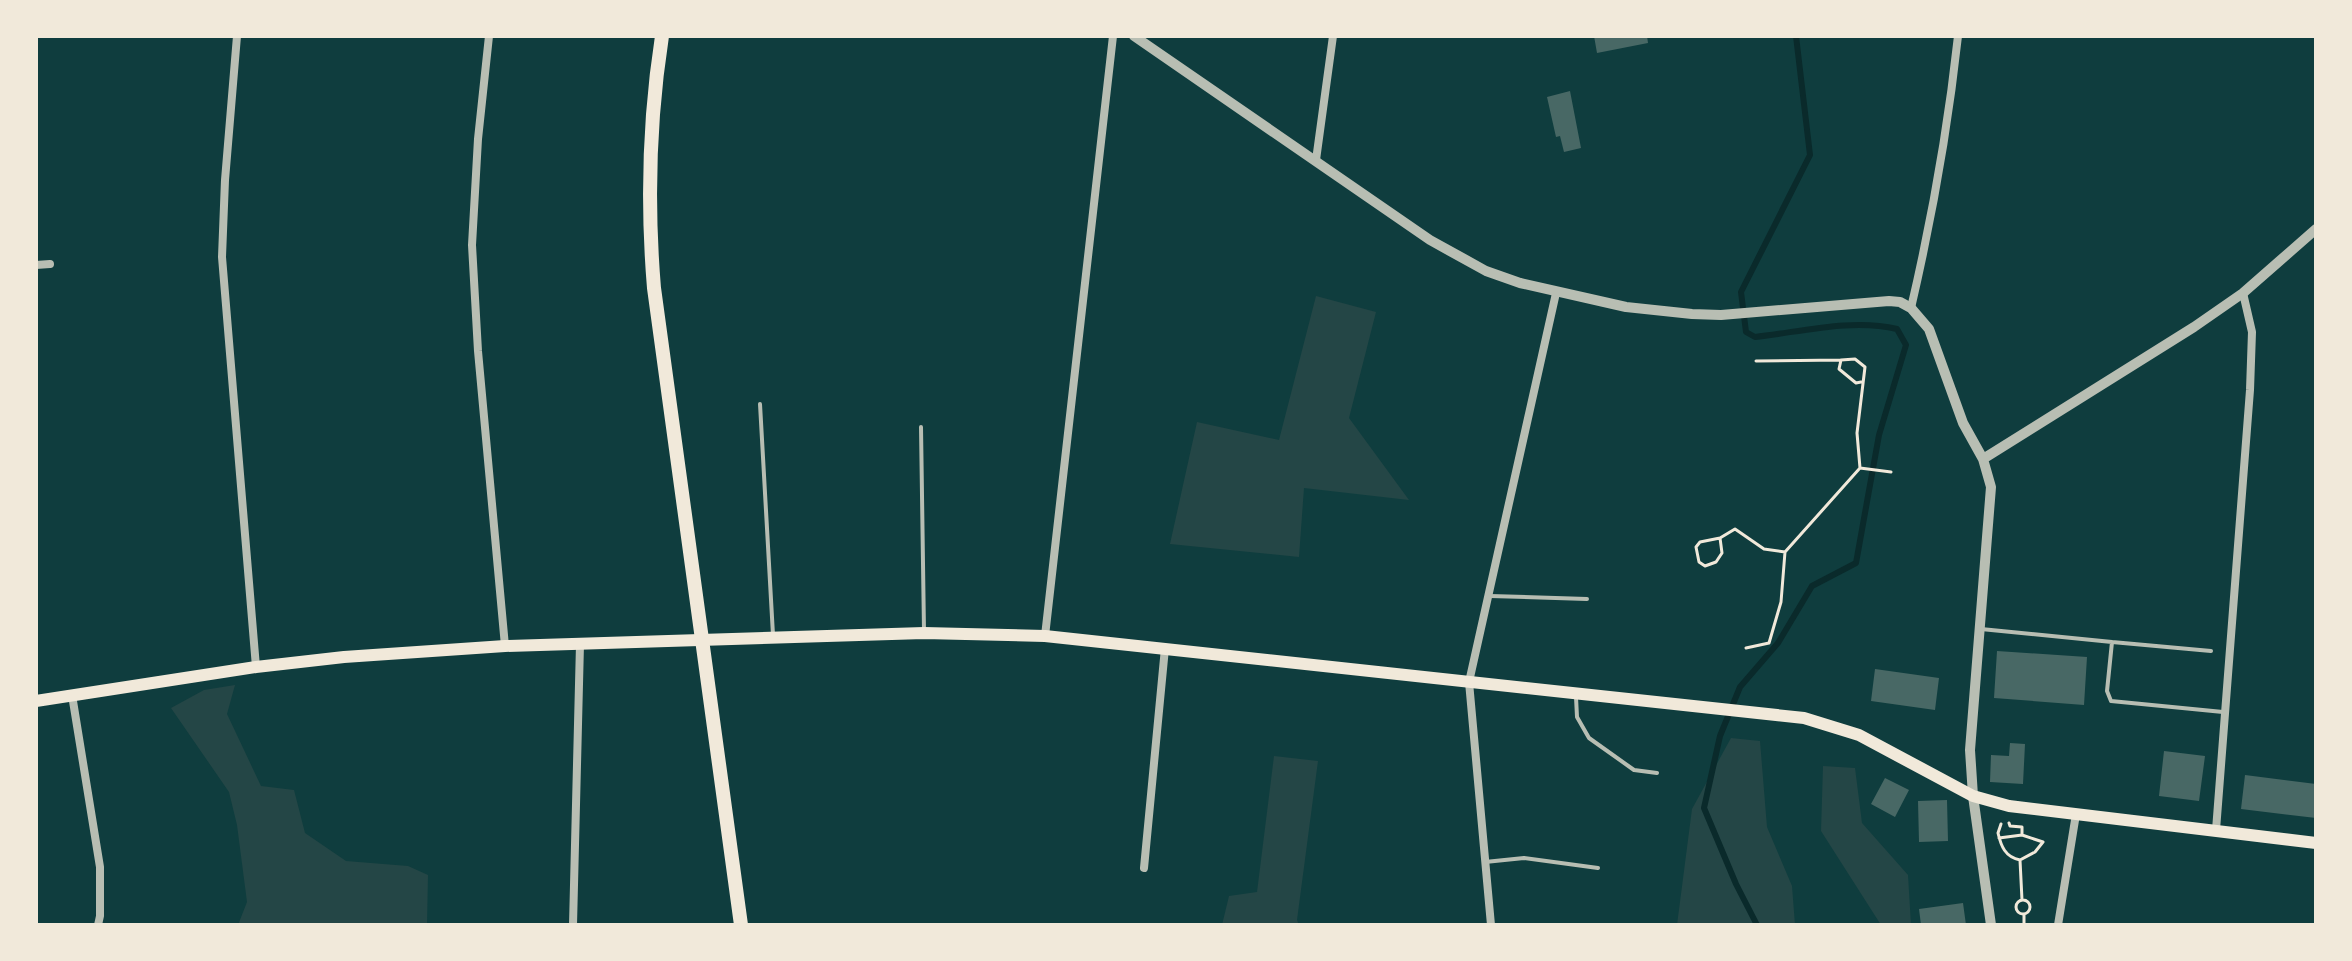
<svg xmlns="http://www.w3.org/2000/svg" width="2352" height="961" font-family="Arial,sans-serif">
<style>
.green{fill:#244646}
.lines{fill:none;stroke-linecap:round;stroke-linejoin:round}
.stream{stroke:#0a2a2b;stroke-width:6}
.building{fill:#486865}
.path{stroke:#f1e9da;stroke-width:3}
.service{stroke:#b8beb3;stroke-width:4}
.minor{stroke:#b8beb3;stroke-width:8}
.tertiary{stroke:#b8beb3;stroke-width:10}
.secondary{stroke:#f1e9da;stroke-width:12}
.primary{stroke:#f1e9da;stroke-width:14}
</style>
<rect width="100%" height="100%" fill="#0f3d3e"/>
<path class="green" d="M 1316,296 L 1376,312 L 1349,418 L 1409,500 L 1304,488 L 1299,557 L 1170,544 L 1197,422 L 1279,440 Z
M 235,685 L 227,714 L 261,786 L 294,790 L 305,833 L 346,861 L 408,866 L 428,875 L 427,925 L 238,925 L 247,902 L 237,825 L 229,792 L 171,708 L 204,690 Z
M 1731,738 L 1760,741 L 1767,827 L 1792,886 L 1795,925 L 1677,925 L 1692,809 Z
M 1274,756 L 1318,761 L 1297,920 L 1299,925 L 1222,925 L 1229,896 L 1257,892 Z
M 1823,766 L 1855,768 L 1862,823 L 1908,875 L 1911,925 L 1881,925 L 1821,831 Z"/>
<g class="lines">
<path class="stream" d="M 1757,925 L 1736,884 L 1704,808 L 1720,736 L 1740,687 L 1778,643 L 1812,586 L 1856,563 L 1879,435 L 1906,345 L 1897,329 C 1852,318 1800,332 1755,337 L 1746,332 L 1741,292 L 1810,155 L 1796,36"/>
</g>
<path class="building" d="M 1594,36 L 1647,36 L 1648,43 L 1597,53 Z
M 1570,91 L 1581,148 L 1564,152 L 1560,136 L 1556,137 L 1547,97 Z
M 1997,651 L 2087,657 L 2084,705 L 1994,698 Z
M 1875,669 L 1939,678 L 1935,710 L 1871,701 Z
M 2010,743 L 2025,744 L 2023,784 L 1990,782 L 1991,755 L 2009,756 Z
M 2164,751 L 2205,756 L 2199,801 L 2159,796 Z
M 2245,775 L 2316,784 L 2316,818 L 2241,809 Z
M 1885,778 L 1909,790 L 1895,817 L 1871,804 Z
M 1947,800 L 1948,841 L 1919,842 L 1918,801 Z
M 1963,903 L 1966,925 L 1921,925 L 1919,909 Z"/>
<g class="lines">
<path class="path" d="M 1756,361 L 1841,360
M 1860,468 L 1891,472
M 1720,538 L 1722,553 L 1716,562 L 1705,566 L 1699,562 L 1696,547 L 1700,542 L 1720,538 L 1735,529 L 1764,549 L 1785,552
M 1746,648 L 1769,643 L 1781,602 L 1785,552 L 1860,468 L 1857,433 L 1865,367 L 1855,359 L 1841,360 L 1839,369 L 1856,383 L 1861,382
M 2001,824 L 1998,833 C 2001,846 2005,857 2020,860 L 2035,852 L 2043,842 L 2022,835 L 2022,827 L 2010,826 L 2009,823
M 1999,838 L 2022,835
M 2020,860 L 2022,900
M2016 907a7 7 0 1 1 14 0a7 7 0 1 1-14 0Z
M 2024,914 L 2024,925"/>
<path class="service" d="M 760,404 L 773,635
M 921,427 L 924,631
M 1490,596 L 1587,599
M 1981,629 L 2112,642 L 2107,691 L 2111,701 L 2223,712
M 2112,642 L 2211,651
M 1576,697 L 1577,717 L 1589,738 L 1634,770 L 1657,773
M 1485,862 L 1524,858 L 1598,868"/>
<path class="minor" d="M 237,36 L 225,180 L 222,257 L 256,667
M 489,36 L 478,139 L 472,245 L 478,351 L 505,646
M 1316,160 L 1333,36
M 36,265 L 50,264
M 1911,308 C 1932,218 1948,128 1958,36
M 1045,636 L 1113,36
M 72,695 L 100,867 L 100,916 L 98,925
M 2216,830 L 2250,390 L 2252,332 L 2243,293
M 1144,868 L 1165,648
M 573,925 L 580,644
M 1491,925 L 1469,682 L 1556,293
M 2058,925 L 2076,814"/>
<path class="tertiary" d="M 1134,36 L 1430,240 L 1486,271 L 1520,283 L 1626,307 L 1692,314 L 1721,315 L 1889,301 L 1900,302 L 1911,308 L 1929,329 L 1963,423 L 1983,459
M 1991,925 L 1973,796 L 1970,750 L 1991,487 L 1983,459 L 2194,327 L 2243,293 L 2316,229"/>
<path class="secondary" d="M 36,701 L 256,667 L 344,657 L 505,646 L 924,633 L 1045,636 L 1804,718 L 1859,735 L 1973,796 L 2009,806 L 2316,843"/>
<path class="primary" d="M 662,36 C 649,120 647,204 654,288 L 741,925"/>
</g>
<rect width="2352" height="961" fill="none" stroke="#f1e9da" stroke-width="76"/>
</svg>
